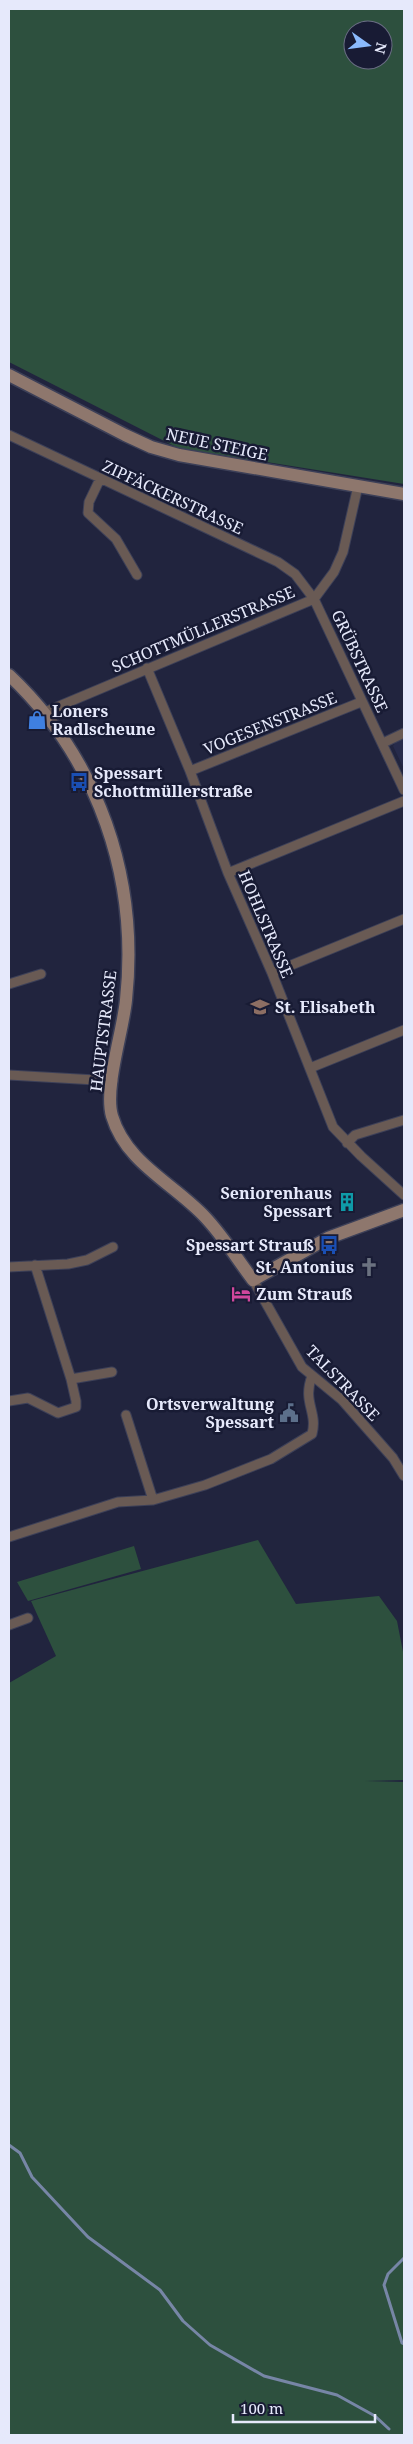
<svg xmlns="http://www.w3.org/2000/svg" width="413" height="2444" font-family="'Noto Serif',serif">
<style>
.built{fill:#272b4b}
.green{fill:#2d503e;fill-rule:evenodd}
.lines{fill:none;stroke-linecap:round;stroke-linejoin:round}
.stream{stroke:#7786a6;stroke-width:3}
.street-casing{stroke:#3d4058;stroke-width:11}
.secondary-casing{stroke:#3d4058;stroke-width:15}
.street{stroke:#695a54;stroke-width:9}
.secondary{stroke:#8e776d;stroke-width:12}
.labels{text-anchor:middle;stroke-width:5;stroke-linejoin:round;paint-order:stroke}
.street-label{font-size:16px;fill:#e6e9fb;stroke:#181b34}
.poi-label{font-size:16px;font-weight:bold;fill:#e6e9fb;stroke:#181b34;text-anchor:start}
</style>
<rect width="100%" height="100%" fill="#21243e"/>
<path class="built" d="M 404,738 L 404,769 L 393,746 L 396,742 Z"/>
<path class="green" d="M 9,9 L 404,9 L 404,484 L 178,448 L 9,362 ZM 353,30 L 383,30 L 383,60 L 353,60 Z
M 258,1540 L 296,1604 L 379,1596 L 397,1621 L 404,1657 L 404,1780 L 365,1781 L 404,1782 L 404,2435 L 9,2435 L 9,1683 L 56,1656 L 31,1601 Z
M 134,1546 L 141,1569 L 28,1601 L 17,1582 Z"/>
<g class="lines">
<path class="stream" d="M 9,2145 L 20,2153 L 32,2177 L 88,2237 L 160,2290 L 183,2321 L 210,2345 L 264,2376 L 337,2395 L 375,2416 L 389,2429
M 404,2258 L 388,2274 L 384,2285 L 402,2343 L 404,2344"/>
<g class="street-casing">
<path id="street" d="M 9,435 L 278,562 L 295,574 L 314,599 L 404,790
M 100,479 L 89,502 L 88,513 L 116,539 L 137,575
M 147,668 L 190,771 L 228,873 L 272,973 L 333,1127 L 361,1156 L 404,1195
M 45,712 L 314,599 L 334,572 L 343,552 L 358,486
M 383,743 L 404,733
M 190,771 L 361,702
M 228,873 L 404,801
M 272,973 L 404,919
M 9,984 L 41,974
M 310,1068 L 404,1030
M 9,1075 L 113,1081
M 347,1143 L 355,1135 L 404,1120
M 9,1267 L 68,1264 L 87,1260 L 113,1247
M 253,1280 L 302,1367 L 342,1400 L 393,1458 L 404,1476
M 71,1379 L 112,1372
M 9,1401 L 28,1398 L 58,1413 L 76,1407 L 76,1401 L 71,1379 L 35,1265
M 126,1415 L 153,1500
M 9,1537 L 118,1502 L 153,1500 L 205,1485 L 271,1459 L 312,1434 C 318,1412 302,1402 312,1376
M 9,1625 L 28,1618"/>
</g>
<g class="secondary-casing">
<path id="secondary" d="M 9,375 L 125,435 L 151,447 L 179,455 L 404,494
M 9,675 C 99,760 139,878 126,1000 C 123,1031 104,1088 112,1116 C 126,1163 173,1183 205,1217 C 223,1236 237,1259 253,1280 L 328,1238 L 404,1210"/>
</g>
<use href="#street" class="street"/>
<use href="#secondary" class="secondary"/>
</g>
<defs>
<g id="shop-bare" transform="scale(1.5)"><path d="M-5-2.5h2.3a2.7 3.5 0 0 1 5.4 0H5L5.5 6h-11ZM-1.5-2.5h3a1.5 2.3 0 0 0-3 0Z" fill="#3f7fe0" stroke="#181b34" stroke-width="2.5" paint-order="stroke"/></g>
<g id="bus-bare" transform="scale(1.5)"><path d="M-5-6H5V4H4V6H2V4H-2V6H-4V4H-5ZM-3.5-4V0h7V-4ZM-3.5 1.2v1.5H-2V1.2ZM2 1.2v1.5H3.5V1.2Z" fill="#1a4fb4" stroke="#181b34" stroke-width="2.5" paint-order="stroke"/></g>
<g id="school-bare" transform="scale(1.5)"><path d="M0-5L7-2L0 1L-7-2ZM-4 1L0 2.5L4 1V4Q0 6-4 4Z" fill="#8d6e63" stroke="#181b34" stroke-width="2.5" paint-order="stroke"/></g>
<g id="building-bare" transform="scale(1.5)"><path d="M-4-6H4V6H1V3H-1V6H-4ZM-2.5-4.3h1.7v1.8h-1.7ZM.8-4.3h1.7v1.8H.8ZM-2.5-1h1.7V.8h-1.7ZM.8-1h1.7V.8H.8Z" fill="#0f9aa8" stroke="#181b34" stroke-width="2.5" paint-order="stroke"/></g>
<g id="church-bare" transform="scale(1.5)"><path d="M-1.2-6h2.4v3.5h3.3v2.4h-3.3V6h-2.4V-.1h-3.3v-2.4h3.3Z" fill="#6b7280" stroke="#181b34" stroke-width="2.5" paint-order="stroke"/></g>
<g id="hotel-bare" transform="scale(1.5)"><path d="M-6-4.5h1.5V1H6V5H4.5V3h-9V5H-6ZM-4 0a1.8 1.8 0 1 1 3.6 0ZM.5 0V-2.5h3Q6-2.5 6 0Z" fill="#d1479c" stroke="#181b34" stroke-width="2.5" paint-order="stroke"/></g>
<g id="civic-bare" transform="scale(1.5)"><path d="M-.6-6.5H3V-4.5H.6V-3L4-1V1h2V6H-6V1h2V-1L-.6-3ZM-1.2 2.5V6h2.4V2.5Z" fill="#5c6f8a" stroke="#181b34" stroke-width="2.5" paint-order="stroke"/></g>
</defs>
<g fill-rule="evenodd">
<use href="#shop-bare" x="37" y="720"/>
<use href="#bus-bare" x="79" y="782"/>
<use href="#school-bare" x="260" y="1007"/>
<use href="#building-bare" x="347" y="1202"/>
<use href="#bus-bare" x="329" y="1245"/>
<use href="#church-bare" x="369" y="1267"/>
<use href="#hotel-bare" x="241" y="1294"/>
<use href="#civic-bare" x="289" y="1413"/>
</g>
<g class="labels">
<g class="street-label">
<text transform="translate(217 444) rotate(12)" y="6">NEUE STEIGE</text>
<text transform="translate(173 497) rotate(25)" y="6">ZIPFÄCKERSTRASSE</text>
<text transform="translate(203 629) rotate(-23)" y="6">SCHOTTMÜLLERSTRASSE</text>
<text transform="translate(360 661) rotate(65)" y="6">GRÜBSTRASSE</text>
<text transform="translate(270 723) rotate(-22)" y="6">VOGESENSTRASSE</text>
<text transform="translate(266 924) rotate(67)" y="6">HOHLSTRASSE</text>
<text transform="translate(103 1031) rotate(-83)" y="6">HAUPTSTRASSE</text>
<text transform="translate(343 1383) rotate(46)" y="6">TALSTRASSE</text>
</g>
<g class="poi-label">
<text x="52" y="717">Loners<tspan x="52" dy="18">Radlscheune</tspan></text>
<text x="94" y="779">Spessart<tspan x="94" dy="18">Schottmüllerstraße</tspan></text>
<text x="275" y="1013">St. Elisabeth</text>
<text x="332" y="1199" text-anchor="end">Seniorenhaus<tspan x="332" dy="18">Spessart</tspan></text>
<text x="314" y="1251" text-anchor="end">Spessart Strauß</text>
<text x="354" y="1273" text-anchor="end">St. Antonius</text>
<text x="256" y="1300">Zum Strauß</text>
<text x="274" y="1410" text-anchor="end">Ortsverwaltung<tspan x="274" dy="18">Spessart</tspan></text>
</g>
</g>
<rect width="413" height="2444" fill="none" stroke="#e6e9fb" stroke-width="20"/>
<g transform="translate(368 45) rotate(104)"><circle r="24" fill="#181b34" stroke="#6a6d84"/>
<path d="M0-4L9 19L0 12L-9 19Z" fill="#8bbafc"/>
<text y="-8" font-size="14" font-weight="bold" text-anchor="middle" fill="#e6e9fb">N</text>
</g>
<path d="M233 2414v8h142v-8" fill="none" stroke="#e6e9fb" stroke-width="2.5"/>
<text x="240" y="2414" font-size="15" fill="#e6e9fb" stroke="#181b34" stroke-width="4" paint-order="stroke">100 m</text>
</svg>
